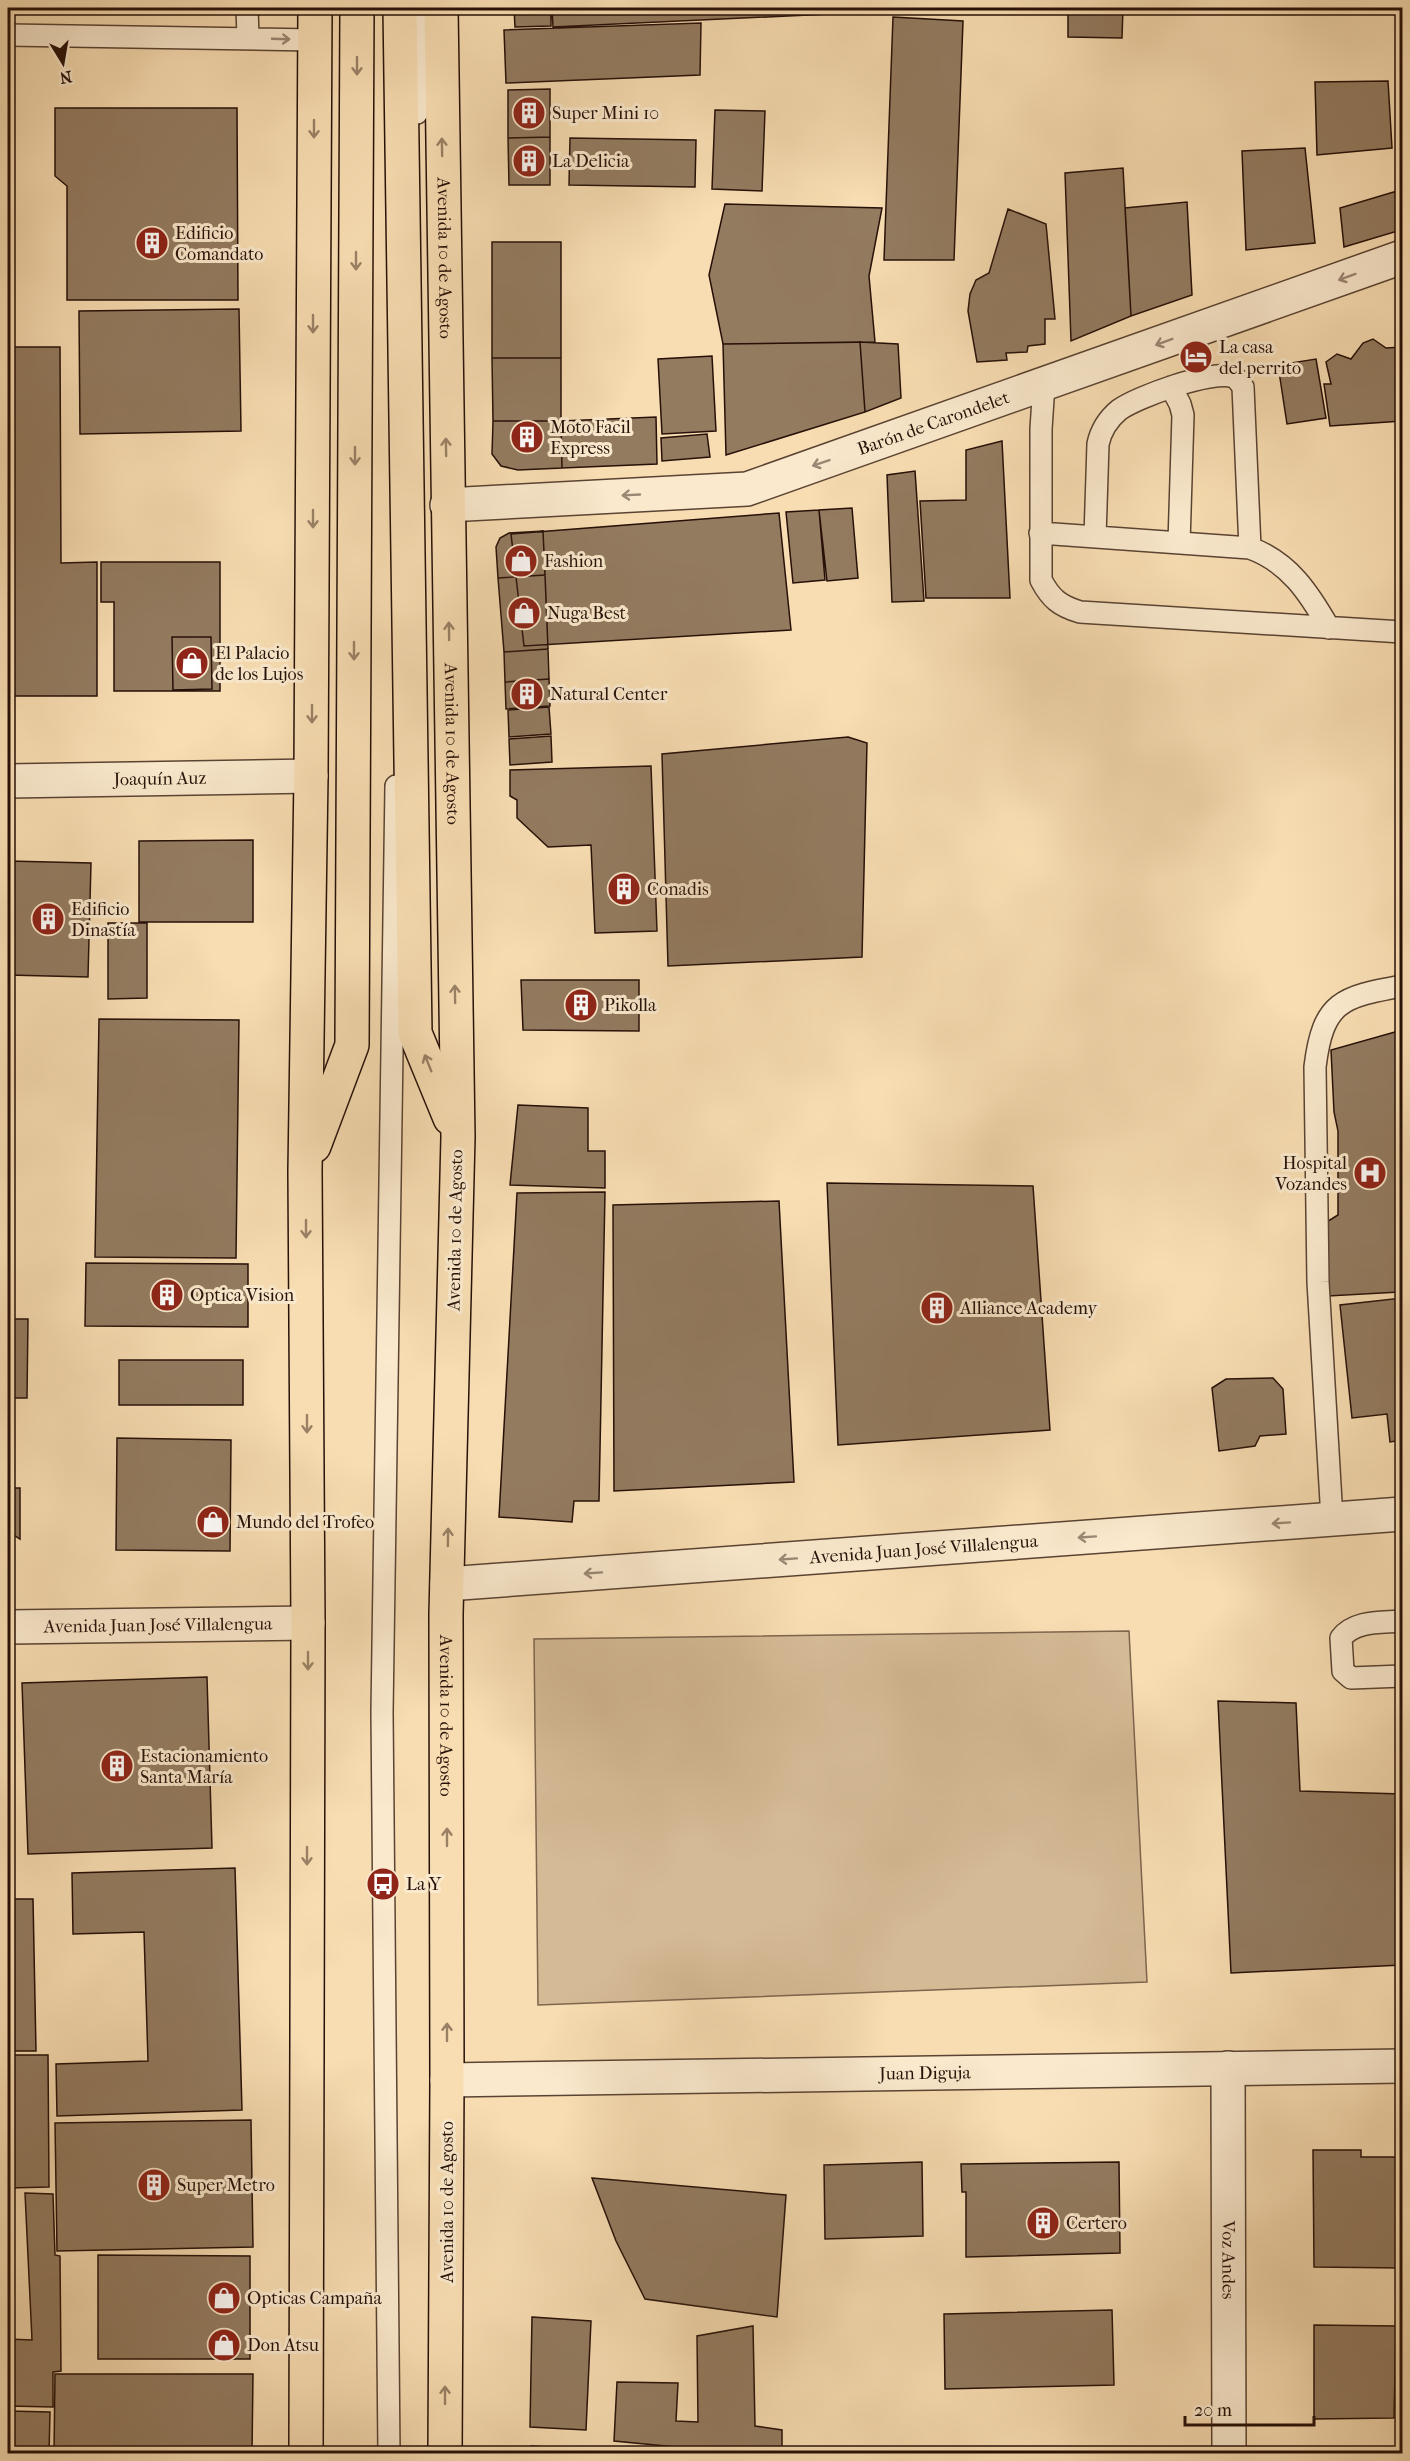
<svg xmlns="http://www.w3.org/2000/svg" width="1410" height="2461" font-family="'IM FELL French Canon',serif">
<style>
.green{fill:#d4ba95;stroke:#7d654e;stroke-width:1.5}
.building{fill:#937b60;stroke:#261008;stroke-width:1.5}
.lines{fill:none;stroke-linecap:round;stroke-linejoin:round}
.service-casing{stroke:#5a4332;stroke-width:24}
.minor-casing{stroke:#5a4332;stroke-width:36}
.primary-casing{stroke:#261008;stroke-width:36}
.service{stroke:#fae9cd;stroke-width:21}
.minor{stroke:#fae9cd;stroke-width:33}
.primary{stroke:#f8ddb2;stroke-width:33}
.oneway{stroke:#9b8774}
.oneway2{stroke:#9a8166}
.labels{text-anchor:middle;stroke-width:6;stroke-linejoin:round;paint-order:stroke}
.poi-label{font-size:18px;fill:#261008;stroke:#fae9cd;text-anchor:start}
.street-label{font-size:18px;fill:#261008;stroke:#fae9cd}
</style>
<rect width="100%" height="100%" fill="#f8ddb2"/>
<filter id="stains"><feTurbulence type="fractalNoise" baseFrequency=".00333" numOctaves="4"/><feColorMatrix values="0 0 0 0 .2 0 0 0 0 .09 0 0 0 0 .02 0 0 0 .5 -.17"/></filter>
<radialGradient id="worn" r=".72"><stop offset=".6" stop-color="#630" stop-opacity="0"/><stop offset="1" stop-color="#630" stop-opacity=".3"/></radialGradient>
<path class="green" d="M 1129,1631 L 1147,1982 L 538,2005 L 534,1639 Z"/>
<path class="building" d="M 514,8 L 551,8 L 551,26 L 515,27 Z
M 552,8 L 871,8 L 871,12 L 553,27 Z
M 1068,8 L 1123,8 L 1122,38 L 1068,37 Z
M 893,17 L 963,21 L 954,260 L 884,260 Z
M 701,23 L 700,75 L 506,83 L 504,30 Z
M 1388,81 L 1392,148 L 1317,155 L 1315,82 Z
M 550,89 L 550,137 L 508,138 L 508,90 Z
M 55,108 L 237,108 L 238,300 L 67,300 L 67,186 L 55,176 Z
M 715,110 L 765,111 L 762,191 L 712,189 Z
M 1402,122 L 1402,209 L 1397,123 Z
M 550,137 L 550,185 L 509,185 L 508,138 Z
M 570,138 L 696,140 L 695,187 L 569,185 Z
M 1305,148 L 1315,243 L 1246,250 L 1242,151 Z
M 1123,168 L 1131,316 L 1071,341 L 1065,173 Z
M 1397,191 L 1401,230 L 1344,247 L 1340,208 Z
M 1187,202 L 1192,295 L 1131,316 L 1125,208 Z
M 725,204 L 882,208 L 869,276 L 875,342 L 723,344 L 709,275 Z
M 1008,209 L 1046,224 L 1055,319 L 1045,319 L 1045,344 L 1028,346 L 1027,352 L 1006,353 L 1007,360 L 977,362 L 968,311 L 970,294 L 976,280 L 989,273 Z
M 492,242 L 561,242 L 561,358 L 492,358 Z
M 239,309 L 241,431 L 80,434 L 79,311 Z
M 1373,339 L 1386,348 L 1402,347 L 1402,421 L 1330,426 L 1324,384 L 1331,384 L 1326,362 L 1337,354 L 1351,359 L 1363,343 Z
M 860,342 L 865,412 L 726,455 L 723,344 Z
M 860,342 L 898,344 L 901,398 L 865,412 Z
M 8,347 L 60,347 L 61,563 L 97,562 L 97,696 L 8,696 Z
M 712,356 L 716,431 L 662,434 L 658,359 Z
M 492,358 L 561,358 L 561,421 L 493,421 Z
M 1316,359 L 1326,418 L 1287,424 L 1278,365 Z
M 656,417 L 657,464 L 562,468 L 561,421 Z
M 493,421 L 561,421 L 562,468 L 518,470 L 501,466 L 492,454 Z
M 707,434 L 710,457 L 662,461 L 661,438 Z
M 1002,441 L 1010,598 L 926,598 L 920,501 L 966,500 L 966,450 Z
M 915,471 L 924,601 L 892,602 L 887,475 Z
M 852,508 L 858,578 L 827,581 L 819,510 Z
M 819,510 L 825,580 L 793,583 L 786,512 Z
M 779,513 L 791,630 L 524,646 L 511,534 Z
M 543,531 L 545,575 L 498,578 L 496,547 L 500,538 L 509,533 Z
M 101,562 L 220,562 L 220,691 L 114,691 L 114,602 L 101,602 Z
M 545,575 L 548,649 L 504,652 L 498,578 Z
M 172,637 L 211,637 L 212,689 L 173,690 Z
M 548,649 L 549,679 L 505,682 L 504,652 Z
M 549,679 L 550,706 L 506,709 L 505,682 Z
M 549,707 L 551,734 L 509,737 L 508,710 Z
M 551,736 L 552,762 L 510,765 L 509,739 Z
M 848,737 L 867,743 L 862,957 L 668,966 L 662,754 Z
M 651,766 L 657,931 L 595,933 L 591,845 L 548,847 L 517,818 L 517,800 L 510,796 L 510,770 Z
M 253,840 L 253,922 L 139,922 L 139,841 Z
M 8,861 L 91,863 L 88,977 L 8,975 Z
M 108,923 L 147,923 L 147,998 L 108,999 Z
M 521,980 L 639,980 L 639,1031 L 523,1030 Z
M 99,1019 L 239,1020 L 236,1258 L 95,1257 Z
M 1402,1030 L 1402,1277 L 1397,1278 L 1399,1292 L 1328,1296 L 1325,1223 L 1338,1215 L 1338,1131 L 1334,1112 L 1331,1050 Z
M 518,1105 L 588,1108 L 588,1151 L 605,1151 L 605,1188 L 510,1185 Z
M 827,1183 L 1033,1186 L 1050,1430 L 838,1445 Z
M 605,1192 L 599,1501 L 574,1501 L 572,1522 L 499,1517 L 517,1193 Z
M 779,1201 L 794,1482 L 614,1491 L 613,1205 Z
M 86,1263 L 248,1264 L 248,1327 L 85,1326 Z
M 1402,1298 L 1402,1440 L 1390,1442 L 1387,1414 L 1352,1418 L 1340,1305 Z
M 8,1319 L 28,1319 L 27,1398 L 8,1398 Z
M 119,1360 L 243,1360 L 243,1405 L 119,1405 Z
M 1273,1378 L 1283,1389 L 1286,1434 L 1260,1436 L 1255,1446 L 1219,1451 L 1212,1388 L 1226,1379 Z
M 117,1438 L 231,1440 L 230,1551 L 116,1550 Z
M 8,1488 L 20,1488 L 20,1539 L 8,1531 Z
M 207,1677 L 212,1848 L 28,1854 L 22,1683 Z
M 1218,1701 L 1296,1703 L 1300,1791 L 1402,1794 L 1402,1965 L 1231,1973 Z
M 235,1868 L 242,2110 L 57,2116 L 56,2064 L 148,2061 L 144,1932 L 73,1934 L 72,1873 Z
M 8,1899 L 33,1899 L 36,2051 L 8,2051 Z
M 8,2055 L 48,2055 L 49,2187 L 8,2188 Z
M 251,2120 L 253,2247 L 57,2251 L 55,2123 Z
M 1313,2150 L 1361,2150 L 1361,2157 L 1401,2157 L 1401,2268 L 1314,2267 Z
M 922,2162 L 923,2236 L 825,2239 L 824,2165 Z
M 1119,2162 L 1120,2253 L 966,2257 L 966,2192 L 962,2192 L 961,2164 Z
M 592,2178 L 786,2195 L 777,2317 L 645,2299 L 616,2241 Z
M 25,2193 L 53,2194 L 55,2255 L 60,2256 L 61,2371 L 53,2372 L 53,2407 L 8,2406 L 8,2339 L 32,2340 Z
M 98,2255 L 250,2256 L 250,2359 L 98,2359 Z
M 1112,2310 L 1114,2385 L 945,2389 L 944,2314 Z
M 532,2317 L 591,2321 L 586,2430 L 530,2427 Z
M 1314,2325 L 1396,2326 L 1394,2418 L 1314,2419 Z
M 753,2326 L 755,2426 L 782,2430 L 782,2454 L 749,2454 L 614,2441 L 617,2382 L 678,2383 L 676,2421 L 698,2422 L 697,2336 Z
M 55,2374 L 253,2374 L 252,2454 L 54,2454 Z
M 8,2411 L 50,2412 L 49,2454 L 8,2454 Z
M 531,2446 L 609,2451 L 609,2454 L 531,2454 Z"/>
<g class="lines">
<g class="service-casing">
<path id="service" d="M 247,8 L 248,37
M 8,35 L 315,40
M 417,113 L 421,8
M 1044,384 L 1041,429 L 1041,580 C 1051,599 1060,606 1080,612 L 1402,632
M 1171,387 L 1180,404 L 1183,415 L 1179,543
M 1040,533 L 1250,548 C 1289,562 1309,593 1329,628
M 1095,537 L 1098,444 C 1101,430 1107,420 1119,410 C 1137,397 1213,369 1234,377 C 1238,379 1240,383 1243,387 L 1250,548
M 1332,1519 L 1318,1282 L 1315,1067 C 1323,1001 1342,997 1402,986
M 1402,1621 C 1381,1623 1355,1620 1341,1638 L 1343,1671 L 1351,1678 L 1402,1676
M 389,2454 L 382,1712 L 396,786"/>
</g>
<g class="minor-casing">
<g id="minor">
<path id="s1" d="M 447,505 L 747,489 L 1402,257"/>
<path id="s2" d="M 8,781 L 311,776"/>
<path id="s3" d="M 447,1584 L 1402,1514"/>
<path id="s4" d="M 8,1627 L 308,1623"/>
<path id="s5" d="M 1228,2068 L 1229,2454"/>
<path id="s6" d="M 447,2080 L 1402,2066"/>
</g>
</g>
<g class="primary-casing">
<g id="primary">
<path d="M 400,8 L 415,1033 L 450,1118"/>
<path id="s7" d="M 441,8 L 458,1137 L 446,1614 L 447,2080 L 445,2454"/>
<path d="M 314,1146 L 352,1045 L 357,8"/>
<path d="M 306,2454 L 308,1623 L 305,1171 L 311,776 L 315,8"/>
</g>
</g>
<use href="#service" class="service"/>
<use href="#minor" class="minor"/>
<use href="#primary" class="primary"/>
</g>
<defs><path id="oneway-shaft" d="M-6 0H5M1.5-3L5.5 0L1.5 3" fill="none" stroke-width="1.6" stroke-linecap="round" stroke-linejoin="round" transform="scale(1.5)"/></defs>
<g class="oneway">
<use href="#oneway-shaft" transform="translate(281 39) rotate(2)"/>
<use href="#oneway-shaft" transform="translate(1347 277) rotate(160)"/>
<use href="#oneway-shaft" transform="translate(1164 342) rotate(160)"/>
<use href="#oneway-shaft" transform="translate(821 463) rotate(161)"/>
<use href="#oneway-shaft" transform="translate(631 495) rotate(177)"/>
<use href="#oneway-shaft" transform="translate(1281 1523) rotate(176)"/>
<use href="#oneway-shaft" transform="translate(1087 1537) rotate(176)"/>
<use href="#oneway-shaft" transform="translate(788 1559) rotate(176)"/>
<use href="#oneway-shaft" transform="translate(593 1573) rotate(176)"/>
</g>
<g class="oneway2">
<use href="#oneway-shaft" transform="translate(357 66) rotate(90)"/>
<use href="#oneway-shaft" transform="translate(314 129) rotate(90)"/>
<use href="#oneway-shaft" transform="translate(442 147) rotate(-91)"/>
<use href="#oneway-shaft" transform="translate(356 261) rotate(90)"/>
<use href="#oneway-shaft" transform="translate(313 324) rotate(90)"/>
<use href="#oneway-shaft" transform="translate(446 447) rotate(-91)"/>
<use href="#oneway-shaft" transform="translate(355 456) rotate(90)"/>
<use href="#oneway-shaft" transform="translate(313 519) rotate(90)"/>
<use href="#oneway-shaft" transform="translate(449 631) rotate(-91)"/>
<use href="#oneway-shaft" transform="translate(354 651) rotate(90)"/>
<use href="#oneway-shaft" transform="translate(312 714) rotate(90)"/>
<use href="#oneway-shaft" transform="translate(455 994) rotate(-91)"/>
<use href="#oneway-shaft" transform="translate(428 1063) rotate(-112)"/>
<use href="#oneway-shaft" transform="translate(306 1229) rotate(90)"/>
<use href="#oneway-shaft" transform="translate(307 1424) rotate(90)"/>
<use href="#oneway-shaft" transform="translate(448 1537) rotate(-89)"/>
<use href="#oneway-shaft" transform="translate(308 1661) rotate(90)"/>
<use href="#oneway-shaft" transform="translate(447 1837) rotate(-90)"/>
<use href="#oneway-shaft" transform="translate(307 1856) rotate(90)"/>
<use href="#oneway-shaft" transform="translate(447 2032) rotate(-90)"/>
<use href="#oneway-shaft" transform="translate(445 2395) rotate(-90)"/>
</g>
<defs>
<g id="building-disc" transform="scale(1.725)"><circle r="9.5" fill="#8f2418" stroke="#fae9cd"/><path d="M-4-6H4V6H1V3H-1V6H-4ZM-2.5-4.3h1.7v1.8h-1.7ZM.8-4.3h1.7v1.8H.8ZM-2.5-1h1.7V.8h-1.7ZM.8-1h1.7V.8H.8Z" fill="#fff"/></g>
<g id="hotel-disc" transform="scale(1.725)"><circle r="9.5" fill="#8f2418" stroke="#fae9cd"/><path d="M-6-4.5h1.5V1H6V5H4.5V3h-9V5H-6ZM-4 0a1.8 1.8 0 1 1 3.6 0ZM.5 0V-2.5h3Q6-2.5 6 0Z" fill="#fff"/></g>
<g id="shop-disc" transform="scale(1.725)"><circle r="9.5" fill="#8f2418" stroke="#fae9cd"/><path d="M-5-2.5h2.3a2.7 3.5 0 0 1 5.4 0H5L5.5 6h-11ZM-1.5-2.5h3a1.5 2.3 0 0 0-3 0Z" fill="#fff"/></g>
<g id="hospital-disc" transform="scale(1.725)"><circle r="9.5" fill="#8f2418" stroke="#fae9cd"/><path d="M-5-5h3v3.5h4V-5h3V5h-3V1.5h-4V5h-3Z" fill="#fff"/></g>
<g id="bus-disc" transform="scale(1.725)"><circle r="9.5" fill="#8f2418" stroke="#fae9cd"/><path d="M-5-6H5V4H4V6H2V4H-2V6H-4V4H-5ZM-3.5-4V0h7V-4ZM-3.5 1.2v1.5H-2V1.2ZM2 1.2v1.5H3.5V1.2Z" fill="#fff"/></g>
</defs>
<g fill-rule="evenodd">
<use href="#building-disc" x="529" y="113"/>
<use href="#building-disc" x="529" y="161"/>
<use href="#building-disc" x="152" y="243"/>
<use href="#hotel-disc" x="1196" y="357"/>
<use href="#building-disc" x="527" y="437"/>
<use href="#shop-disc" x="521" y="561"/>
<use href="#shop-disc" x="524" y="613"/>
<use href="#shop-disc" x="192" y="663"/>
<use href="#building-disc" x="527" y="694"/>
<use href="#building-disc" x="624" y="889"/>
<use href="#building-disc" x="48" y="919"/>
<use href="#building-disc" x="581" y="1005"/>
<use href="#hospital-disc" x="1370" y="1173"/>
<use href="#building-disc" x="167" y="1295"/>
<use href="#building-disc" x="937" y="1308"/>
<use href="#shop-disc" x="213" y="1522"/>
<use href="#building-disc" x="117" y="1766"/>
<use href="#bus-disc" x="383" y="1884"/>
<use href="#building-disc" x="154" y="2185"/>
<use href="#building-disc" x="1043" y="2223"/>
<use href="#shop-disc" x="224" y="2298"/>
<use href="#shop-disc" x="224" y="2345"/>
</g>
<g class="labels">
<g class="poi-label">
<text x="552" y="119">Super Mini 10</text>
<text x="552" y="167">La Delicia</text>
<text x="175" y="239">Edificio<tspan x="175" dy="21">Comandato</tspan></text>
<text x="1219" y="353">La casa<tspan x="1219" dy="21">del perrito</tspan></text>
<text x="550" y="433">Moto Facil<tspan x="550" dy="21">Express</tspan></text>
<text x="544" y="567">Fashion</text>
<text x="547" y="619">Nuga Best</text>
<text x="215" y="659">El Palacio<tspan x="215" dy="21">de los Lujos</tspan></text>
<text x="550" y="700">Natural Center</text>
<text x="647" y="895">Conadis</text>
<text x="71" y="915">Edificio<tspan x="71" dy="21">Dinastía</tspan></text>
<text x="604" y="1011">Pikolla</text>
<text x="1347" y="1169" text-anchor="end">Hospital<tspan x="1347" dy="21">Vozandes</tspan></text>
<text x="190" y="1301">Optica Vision</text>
<text x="960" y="1314">Alliance Academy</text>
<text x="236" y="1528">Mundo del Trofeo</text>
<text x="140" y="1762">Estacionamiento<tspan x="140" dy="21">Santa María</tspan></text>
<text x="406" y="1890">La Y</text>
<text x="177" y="2191">Super Metro</text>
<text x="1066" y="2229">Certero</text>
<text x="247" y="2304">Opticas Campaña</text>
<text x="247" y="2351">Don Atsu</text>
</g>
<g class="street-label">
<text dy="6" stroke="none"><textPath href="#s7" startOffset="250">Avenida 10 de Agosto</textPath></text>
<text dy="6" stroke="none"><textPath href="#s1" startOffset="498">Barón de Carondelet</textPath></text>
<text dy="6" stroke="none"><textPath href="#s7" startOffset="736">Avenida 10 de Agosto</textPath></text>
<text dy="6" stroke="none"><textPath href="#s2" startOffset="152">Joaquín Auz</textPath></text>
<text transform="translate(455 1230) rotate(-89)" y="6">Avenida 10 de Agosto</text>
<text dy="6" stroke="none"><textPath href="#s3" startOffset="478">Avenida Juan José Villalengua</textPath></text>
<text dy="6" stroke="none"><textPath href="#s4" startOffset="150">Avenida Juan José Villalengua</textPath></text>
<text dy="6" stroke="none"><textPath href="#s7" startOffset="1708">Avenida 10 de Agosto</textPath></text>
<text dy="6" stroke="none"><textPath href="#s6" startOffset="478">Juan Diguja</textPath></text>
<text transform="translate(447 2202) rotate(-90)" y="6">Avenida 10 de Agosto</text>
<text dy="6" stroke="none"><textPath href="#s5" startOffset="192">Voz Andes</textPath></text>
</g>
</g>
<rect width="1410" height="2461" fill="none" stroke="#f8ddb2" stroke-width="30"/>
<rect x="9" y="9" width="1392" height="2443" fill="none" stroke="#261008" stroke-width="3"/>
<rect x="15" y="15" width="1380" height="2431" fill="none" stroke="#261008" stroke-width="1.5"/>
<g transform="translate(63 63) rotate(169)" stroke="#fae9cd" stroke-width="4.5" paint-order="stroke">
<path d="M0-4.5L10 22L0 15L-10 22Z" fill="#261008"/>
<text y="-9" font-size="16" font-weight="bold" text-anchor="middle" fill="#261008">N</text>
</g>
<path d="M1185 2416v9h129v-9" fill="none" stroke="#261008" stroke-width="3"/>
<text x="1194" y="2416" font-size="18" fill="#261008" stroke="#fae9cd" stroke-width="4.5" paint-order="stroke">20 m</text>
<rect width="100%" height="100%" filter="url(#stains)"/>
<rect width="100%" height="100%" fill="url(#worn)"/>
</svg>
